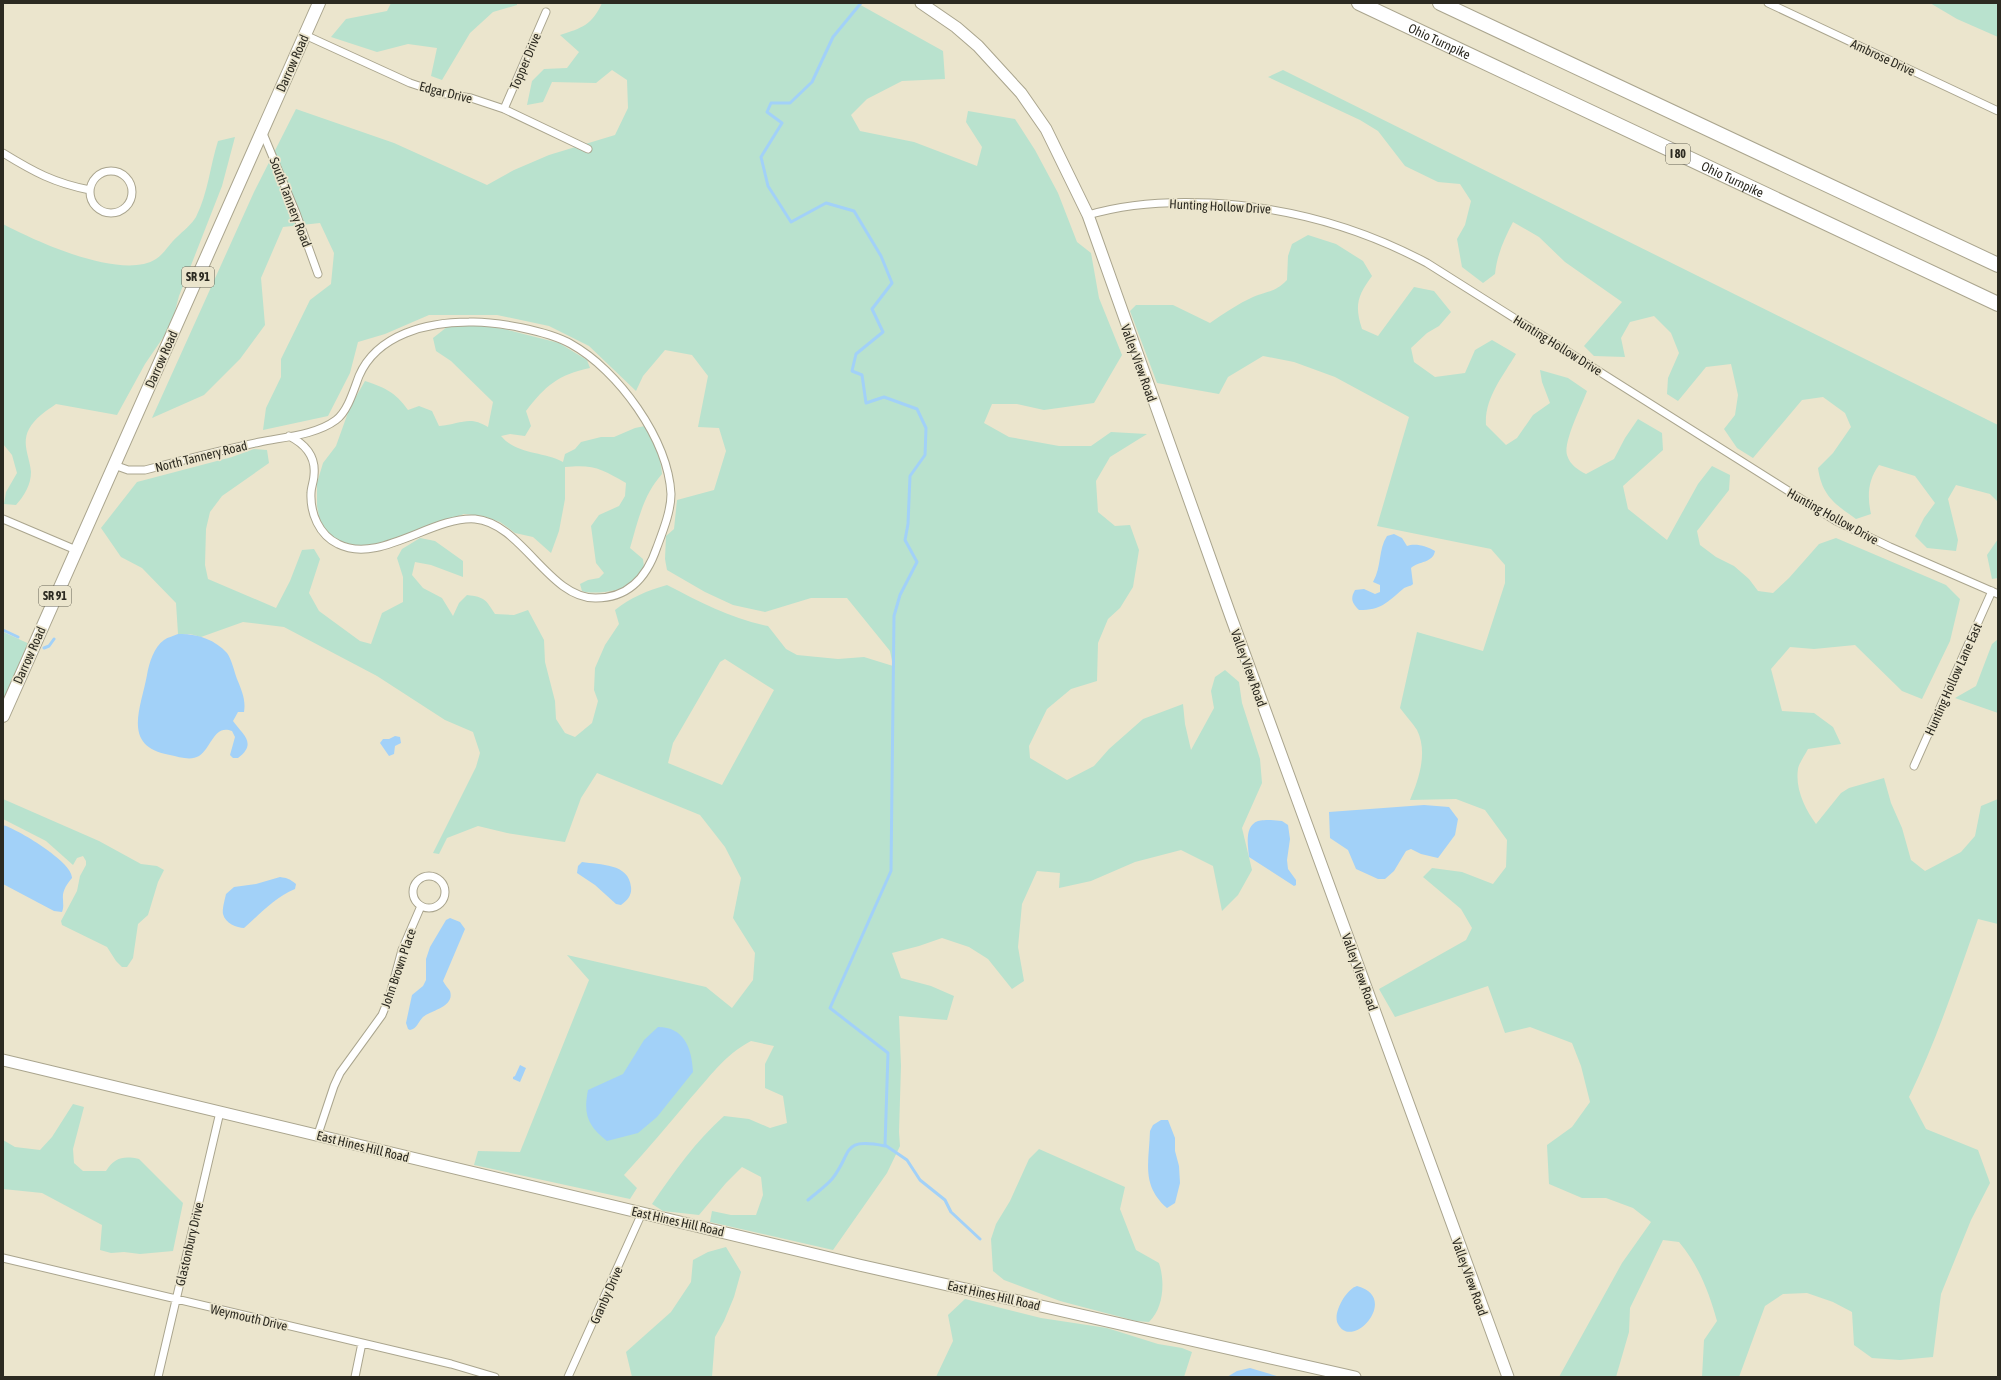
<svg xmlns="http://www.w3.org/2000/svg" width="2001" height="1380" font-family="'Asap Condensed',sans-serif">
<style>
.green{fill:#b9e2ce;fill-rule:evenodd}
.water{fill:#a2d1f8}
.lines{fill:none;stroke-linecap:round;stroke-linejoin:round}
.stream{stroke:#a2d1f8;stroke-width:3}
.street-casing{stroke:#aaa58e;stroke-width:9}
.secondary-casing{stroke:#aaa58e;stroke-width:13}
.primary-casing{stroke:#aaa58e;stroke-width:14}
.highway-casing{stroke:#aaa58e;stroke-width:16}
.street{stroke:#fff;stroke-width:7}
.secondary{stroke:#fff;stroke-width:11}
.primary{stroke:#fff;stroke-width:12}
.highway{stroke:#fff;stroke-width:14}
.labels{text-anchor:middle;stroke-width:3.5;stroke-linejoin:round;paint-order:stroke}
.shield{fill:#ebe5cd;stroke:#656255;stroke-width:1}
.shield-label{font-size:12px;font-weight:bold;fill:#2c2a21}
.street-label{font-size:13px;fill:#2c2a21;stroke:#ebe5cd}
</style>
<rect width="100%" height="100%" fill="#ebe5cd"/>
<path class="green" d="M 391,3 L 517,3 L 517,5 L 493,12 L 470,33 L 442,80 L 431,76 L 437,48 L 408,44 L 377,52 L 331,37 L 346,19 L 387,11 Z
M 602,3 L 857,3 L 943,51 L 945,79 L 902,81 L 867,99 L 851,115 L 860,131 L 914,142 L 977,166 L 982,147 L 966,122 L 968,111 L 1015,119 L 1035,150 L 1058,193 L 1077,242 L 1091,253 L 1099,298 L 1122,355 L 1094,403 L 1044,410 L 1017,404 L 992,404 L 984,423 L 1009,437 L 1059,446 L 1091,446 L 1111,432 L 1147,434 L 1110,457 L 1096,481 L 1098,512 L 1115,526 L 1130,525 L 1139,550 L 1133,587 L 1120,608 L 1108,619 L 1098,643 L 1097,681 L 1071,689 L 1047,709 L 1029,746 L 1030,758 L 1067,780 L 1094,766 L 1109,749 L 1143,719 L 1183,704 L 1185,724 L 1191,750 L 1214,708 L 1211,691 L 1215,677 L 1225,670 L 1239,682 L 1242,703 L 1260,759 L 1262,783 L 1242,828 L 1252,870 L 1238,895 L 1222,911 L 1213,866 L 1181,850 L 1135,862 L 1091,881 L 1059,888 L 1060,873 L 1037,871 L 1022,904 L 1018,947 L 1024,981 L 1012,989 L 988,959 L 969,947 L 942,938 L 919,946 L 892,953 L 901,978 L 931,986 L 954,996 L 947,1020 L 899,1016 L 901,1066 L 899,1132 L 900,1146 L 887,1173 L 833,1250 L 710,1222 L 712,1211 L 731,1215 L 756,1215 L 763,1195 L 761,1177 L 742,1167 L 726,1183 L 699,1215 L 663,1211 L 652,1204 C 674,1172 695,1142 724,1116 L 749,1119 L 770,1128 L 787,1123 L 783,1096 L 765,1088 L 765,1064 L 774,1046 L 751,1041 C 724,1055 709,1078 689,1100 C 668,1125 647,1150 624,1175 L 637,1188 L 630,1199 L 474,1165 L 478,1151 L 520,1152 L 589,980 L 567,955 L 706,987 L 732,1008 L 753,980 L 755,953 L 733,918 L 741,878 L 725,847 L 700,815 L 597,773 L 581,798 L 565,842 L 507,833 L 478,826 L 447,838 L 439,854 L 433,853 L 476,767 L 480,753 L 473,732 L 445,720 L 377,676 L 284,627 L 243,622 L 201,637 L 190,634 L 178,634 L 176,603 L 142,568 L 121,557 L 101,528 L 137,482 L 232,457 L 254,449 L 267,450 L 269,463 L 222,496 L 210,512 L 206,529 L 205,565 L 208,579 L 276,608 L 290,581 L 302,550 L 314,549 L 320,559 L 309,593 L 319,611 L 360,641 L 371,644 L 382,613 L 403,602 L 403,577 L 397,558 L 402,549 L 420,538 L 435,541 L 463,561 L 463,577 L 431,565 L 415,562 L 412,575 L 423,588 L 442,598 L 453,616 L 459,603 L 467,595 C 485,597 486,600 495,614 L 514,615 L 528,610 L 544,640 L 545,662 L 555,701 L 556,719 L 565,733 L 575,737 L 592,723 L 598,701 L 594,690 L 595,668 L 605,645 L 619,624 L 615,610 C 631,597 647,591 667,585 C 700,602 732,619 768,626 L 786,649 L 797,655 L 838,659 L 864,657 L 893,666 L 890,651 L 847,598 L 811,598 L 765,612 L 733,605 L 705,592 L 667,570 L 665,559 L 666,536 L 674,529 L 677,500 L 714,490 L 726,451 L 719,428 L 698,427 L 708,376 L 692,355 L 665,350 L 643,376 L 636,391 L 589,346 L 549,326 L 497,315 L 429,315 L 385,334 L 358,342 L 350,373 L 328,416 L 263,430 L 266,408 L 281,377 L 281,359 L 310,300 L 331,284 L 334,253 L 320,223 L 283,227 L 261,278 L 265,325 L 240,359 L 204,395 L 152,418 L 254,192 L 296,109 L 394,143 L 487,185 L 514,170 L 549,155 L 615,135 L 628,108 L 627,80 L 612,70 L 596,83 L 552,82 L 543,102 L 527,105 L 532,81 L 544,69 L 567,68 L 579,52 L 560,35 C 582,28 592,25 602,3 ZM 725,659 L 774,690 L 722,785 L 668,763 L 673,743 L 720,662 Z
M 1930,3 L 1998,3 L 1998,37 L 1957,19 Z
M 1283,70 L 1998,425 L 1998,502 L 1990,494 L 1956,485 L 1948,499 L 1958,540 L 1956,551 L 1927,548 L 1915,536 L 1924,518 L 1935,503 L 1915,476 L 1879,465 C 1868,480 1867,496 1871,514 L 1856,519 C 1835,504 1822,496 1818,468 L 1833,453 L 1851,427 L 1845,413 L 1823,397 L 1802,400 L 1753,458 L 1737,448 L 1724,429 L 1735,415 L 1738,395 L 1731,364 L 1706,367 L 1678,401 L 1667,394 L 1668,378 L 1679,353 L 1671,333 L 1654,316 L 1630,322 L 1621,338 L 1625,357 L 1594,356 L 1584,346 L 1622,302 L 1565,262 L 1539,237 L 1513,222 C 1504,239 1497,255 1495,274 L 1483,283 L 1462,267 L 1457,239 L 1465,225 L 1471,201 L 1460,184 L 1438,182 L 1405,166 L 1378,131 L 1360,120 L 1268,77 Z
M 235,137 L 222,186 L 179,296 L 171,326 L 145,364 L 117,415 L 56,404 C 46,411 35,418 29,429 C 21,444 30,457 31,472 C 31,485 24,496 16,505 L 4,504 L 6,492 L 17,473 L 12,455 L 3,444 L 3,224 C 35,241 122,281 156,259 C 164,254 170,243 177,237 C 183,231 192,224 196,217 C 208,193 210,166 218,141 Z
M 1308,235 L 1336,244 L 1363,261 L 1372,276 C 1358,295 1354,305 1362,329 L 1378,336 L 1414,287 L 1434,291 L 1451,312 L 1439,326 L 1427,333 L 1411,348 L 1414,362 L 1435,377 L 1465,373 L 1475,350 L 1492,340 L 1516,354 C 1503,376 1484,399 1486,425 L 1506,445 L 1517,438 L 1533,415 L 1550,403 L 1542,382 L 1540,370 L 1568,378 L 1587,391 C 1582,405 1563,442 1567,455 C 1570,465 1578,470 1586,474 L 1614,459 L 1625,438 L 1638,419 L 1662,433 L 1663,450 L 1623,486 L 1628,509 L 1667,540 L 1698,484 L 1712,466 L 1730,475 L 1729,490 L 1697,531 L 1700,545 L 1716,557 L 1734,566 L 1749,579 L 1758,591 L 1773,593 L 1789,578 L 1819,544 L 1836,538 L 1946,585 L 1960,599 L 1950,641 L 1922,699 L 1902,691 L 1855,645 L 1814,649 L 1790,647 L 1771,669 L 1782,711 L 1814,713 L 1833,727 L 1841,744 L 1808,749 C 1805,755 1799,763 1798,769 C 1795,789 1805,809 1816,824 L 1841,793 L 1849,788 L 1884,778 L 1891,803 L 1902,828 L 1911,860 L 1925,871 L 1961,852 L 1975,836 L 1981,806 L 1998,799 L 1998,924 L 1978,919 C 1957,979 1937,1039 1909,1097 L 1926,1129 L 1978,1150 L 1990,1183 L 1971,1220 L 1941,1294 L 1933,1357 L 1900,1360 L 1872,1358 L 1854,1345 L 1852,1312 L 1833,1302 L 1807,1293 L 1783,1294 L 1765,1306 L 1739,1377 L 1702,1377 L 1704,1340 L 1717,1321 C 1709,1292 1699,1266 1679,1242 L 1663,1240 L 1630,1308 L 1629,1332 L 1616,1377 L 1559,1377 L 1622,1263 L 1651,1222 L 1633,1208 L 1606,1198 L 1582,1198 L 1549,1184 L 1547,1145 L 1572,1127 L 1590,1102 L 1581,1066 L 1572,1043 L 1530,1027 L 1505,1033 L 1488,986 L 1395,1017 L 1379,989 L 1466,940 L 1472,928 L 1461,909 L 1423,877 L 1432,868 L 1462,872 L 1493,884 L 1506,867 L 1507,840 L 1485,810 L 1456,799 L 1410,800 C 1419,779 1428,752 1417,730 C 1412,722 1405,715 1400,708 L 1417,632 L 1483,651 L 1505,583 L 1505,565 L 1491,549 L 1377,526 L 1409,417 L 1335,377 L 1294,362 L 1263,356 L 1228,377 L 1219,394 L 1157,383 L 1130,311 L 1136,305 L 1173,305 L 1210,323 C 1224,313 1238,304 1253,297 C 1269,290 1274,293 1287,280 L 1288,256 L 1292,244 Z
M 478,325 L 504,329 L 559,343 L 587,360 L 590,368 C 558,375 546,385 526,411 L 531,426 L 525,436 L 510,434 L 501,436 C 517,455 542,451 563,462 L 565,454 L 575,449 L 581,442 L 601,437 L 614,437 L 635,428 L 645,426 C 654,442 661,456 662,474 C 643,495 638,521 630,548 L 643,559 L 644,567 C 640,572 637,578 632,583 C 624,591 593,595 582,591 L 580,584 L 588,580 L 599,578 L 604,573 L 596,563 L 591,526 L 599,515 L 619,506 L 625,496 L 626,483 C 602,469 594,464 565,467 L 565,499 L 559,531 L 551,553 L 533,537 L 515,533 L 500,522 L 483,516 L 464,514 L 387,541 L 361,547 L 341,542 L 327,533 L 320,521 L 317,506 L 317,483 L 323,463 L 336,446 L 350,407 L 365,381 C 386,388 395,392 408,410 L 419,406 L 432,411 L 439,426 C 461,424 469,415 488,427 L 493,402 L 451,361 L 436,351 L 433,338 L 447,327 Z
M 1998,539 L 1998,578 L 1992,579 L 1987,555 Z
M 3,632 L 34,646 L 3,715 Z
M 1998,639 L 1998,713 L 1955,698 L 1976,686 L 1992,644 Z
M 3,799 L 99,841 L 141,864 L 157,866 L 164,870 L 158,882 L 148,915 L 138,924 L 133,958 L 127,967 L 122,967 L 116,961 L 107,947 L 62,925 L 61,921 L 77,891 L 80,876 L 86,865 L 86,861 L 83,856 L 77,858 L 73,865 L 46,841 L 3,819 Z
M 73,1104 L 84,1107 L 73,1149 L 74,1163 L 83,1171 L 106,1171 C 115,1157 124,1156 139,1159 L 183,1203 L 173,1251 L 140,1254 L 124,1252 L 111,1253 L 100,1250 L 102,1225 L 42,1193 L 3,1189 L 3,1140 L 15,1147 L 40,1150 L 52,1137 Z
M 1039,1149 L 1125,1187 L 1120,1209 L 1136,1250 L 1159,1263 C 1165,1281 1164,1308 1149,1322 L 1136,1321 L 1060,1301 L 1004,1280 L 993,1271 L 991,1239 L 996,1224 L 1010,1201 L 1029,1159 Z
M 726,1247 L 741,1272 L 734,1297 L 724,1321 L 715,1337 L 712,1377 L 632,1377 L 626,1352 L 671,1312 L 691,1282 L 693,1260 L 708,1252 Z
M 965,1299 L 1041,1318 L 1107,1328 L 1158,1344 L 1182,1348 L 1192,1352 L 1184,1377 L 936,1377 L 953,1341 L 948,1315 Z"/>
<path class="water" d="M 1394,534 L 1402,538 L 1407,546 C 1415,543 1427,546 1435,551 C 1433,563 1419,561 1411,568 L 1413,584 C 1410,587 1406,586 1403,589 C 1386,603 1382,610 1359,610 C 1352,603 1350,599 1355,590 L 1364,589 L 1375,594 L 1380,592 L 1380,585 L 1373,582 C 1382,566 1378,550 1387,536 Z
M 178,634 C 195,633 215,639 227,653 C 232,660 234,671 237,679 C 242,691 246,700 244,712 L 238,712 L 233,721 C 242,734 258,743 238,758 L 233,758 L 230,755 L 235,737 L 232,731 C 214,724 212,747 199,756 C 191,761 179,757 170,755 C 121,747 141,708 147,675 C 149,663 154,647 164,640 C 168,637 174,636 178,634 Z
M 395,736 L 400,737 L 401,743 L 395,746 L 394,754 L 389,756 L 380,743 L 383,739 L 389,739 Z
M 1424,805 L 1449,807 L 1458,819 L 1455,835 L 1438,858 L 1421,854 L 1411,849 L 1406,851 L 1394,871 L 1385,879 L 1378,879 L 1356,869 L 1348,850 L 1330,838 L 1329,812 Z
M 1271,820 L 1282,821 L 1288,825 L 1290,839 L 1287,860 L 1288,869 L 1296,880 L 1296,885 L 1294,886 L 1249,857 C 1248,846 1244,826 1258,821 C 1261,820 1267,820 1271,820 Z
M 3,825 C 17,829 73,862 72,878 C 67,884 62,891 63,899 C 63,904 64,907 62,912 L 54,911 L 3,884 Z
M 582,862 C 600,865 629,863 631,887 C 632,895 628,900 621,905 L 616,904 L 595,885 L 577,873 L 578,866 Z
M 280,877 C 287,878 290,879 296,884 L 295,889 C 274,898 261,913 244,928 C 237,928 225,923 223,914 C 222,909 225,899 226,894 L 234,887 L 256,884 Z
M 450,918 L 460,922 L 465,929 L 443,981 C 445,985 448,988 450,991 C 455,1007 431,1010 423,1017 C 418,1022 417,1029 410,1030 L 408,1029 L 406,1023 L 412,995 L 423,986 L 426,980 L 426,959 L 430,947 L 446,920 Z
M 658,1027 C 684,1027 692,1048 693,1072 L 657,1117 L 638,1133 L 607,1141 C 588,1126 583,1115 588,1090 L 623,1074 L 644,1040 Z
M 520,1065 L 526,1068 L 520,1082 L 513,1079 L 513,1077 L 515,1076 Z
M 1161,1120 L 1168,1120 L 1175,1138 L 1175,1151 L 1179,1166 L 1180,1183 L 1175,1203 L 1167,1208 C 1141,1185 1149,1163 1150,1131 L 1153,1125 Z
M 1357,1286 C 1401,1297 1352,1352 1338,1324 C 1332,1314 1346,1289 1357,1286 Z
M 1250,1368 L 1280,1377 L 1227,1377 L 1237,1371 Z"/>
<g class="lines">
<path class="stream" d="M 861,3 L 833,37 L 812,82 L 790,103 L 771,103 L 767,112 L 782,123 L 761,157 L 768,186 L 791,222 L 826,203 L 854,211 L 881,256 L 892,283 L 872,309 L 883,332 L 856,354 L 852,371 L 862,375 L 866,403 L 884,397 L 917,409 L 926,428 L 925,455 L 910,476 L 908,524 L 905,540 L 917,562 L 900,595 L 894,616 L 891,871 L 830,1008 L 888,1053 L 885,1145 L 907,1160 L 920,1180 L 945,1200 L 951,1212 L 980,1239
M 3,630 L 18,637
M 44,648 L 49,646 L 54,639
M 808,1200 C 816,1193 825,1187 832,1179 C 853,1153 840,1137 885,1146"/>
<g class="street-casing">
<path id="street" d="M 1768,3 L 1998,111
M 305,35 L 410,83 L 440,93 L 471,98 L 504,109 L 588,149
M 504,109 L 546,12
M 262,131 L 296,213 L 318,274
M 3,153 C 34,172 54,183 90,190
M90 192a21 21 0 1 1 42 0a21 21 0 1 1-42 0Z
M 1088,215 C 1128,203 1168,201 1210,203 C 1288,207 1358,226 1427,263 L 1836,521 L 1890,547 L 1998,594
M 114,465 L 128,470 L 145,470 C 183,460 221,450 260,442 C 284,437 316,435 336,420 C 348,411 354,389 359,376 C 377,334 428,322 469,322 C 495,321 548,331 571,344 C 618,370 668,439 671,494 C 671,511 663,531 657,547 C 647,577 629,598 596,598 C 549,599 522,523 475,519 C 432,516 379,565 338,544 C 319,535 310,513 311,493 C 311,487 314,481 314,475 C 316,456 305,444 289,436
M 3,519 L 76,550
M 1914,766 L 1992,591
M413 892a16 16 0 1 1 32 0a16 16 0 1 1-32 0Z
M 318,1134 L 334,1086 L 340,1073 L 382,1015 L 389,998 L 402,950 L 421,906
M 3,1258 L 451,1364 L 495,1377
M 158,1377 L 220,1112
M 355,1377 L 362,1343
M 568,1377 L 642,1213"/>
</g>
<g class="secondary-casing">
<path id="secondary" d="M 921,3 L 956,27 L 978,46 L 1021,93 L 1046,129 L 1088,215 L 1231,617 L 1508,1377
M 3,1060 L 859,1265 L 1355,1377"/>
</g>
<g class="primary-casing">
<path id="primary" d="M 3,716 L 319,3"/>
</g>
<g class="highway-casing">
<g id="highway">
<path id="s1" d="M 1359,3 L 1998,304"/>
<path d="M 1440,3 L 1998,265"/>
</g>
</g>
<use href="#street" class="street"/>
<use href="#secondary" class="secondary"/>
<use href="#primary" class="primary"/>
<use href="#highway" class="highway"/>
</g>
<g class="labels">
<g class="shield">
<rect x="1666" y="144" width="24" height="20" rx="3"/>
<rect x="182" y="267" width="32" height="20" rx="3"/>
<rect x="39" y="586" width="32" height="20" rx="3"/>
</g>
<g class="shield-label">
<text x="1678" y="158">I 80</text>
<text x="198" y="281">SR 91</text>
<text x="55" y="600">SR 91</text>
</g>
<g class="street-label">
<text dy="5" stroke="none"><textPath href="#s1" startOffset="89">Ohio Turnpike</textPath></text>
<text transform="translate(1883 57) rotate(25)" y="5">Ambrose Drive</text>
<text transform="translate(525 61) rotate(-67)" y="5">Topper Drive</text>
<text transform="translate(292 63) rotate(-66)" y="5">Darrow Road</text>
<text transform="translate(446 92) rotate(14)" y="5">Edgar Drive</text>
<text dy="5" stroke="none"><textPath href="#s1" startOffset="413">Ohio Turnpike</textPath></text>
<text transform="translate(291 202) rotate(69)" y="5">South Tannery Road</text>
<text transform="translate(1220 206) rotate(3)" y="5">Hunting Hollow Drive</text>
<text transform="translate(1558 345) rotate(32)" y="5">Hunting Hollow Drive</text>
<text transform="translate(161 359) rotate(-66)" y="5">Darrow Road</text>
<text transform="translate(1139 363) rotate(70)" y="5">Valley View Road</text>
<text transform="translate(201 456) rotate(-14)" y="5">North Tannery Road</text>
<text transform="translate(1833 516) rotate(29)" y="5">Hunting Hollow Drive</text>
<text transform="translate(29 655) rotate(-66)" y="5">Darrow Road</text>
<text transform="translate(1249 668) rotate(70)" y="5">Valley View Road</text>
<text transform="translate(1953 679) rotate(-66)" y="5">Hunting Hollow Lane East</text>
<text transform="translate(398 968) rotate(-71)" y="5">John Brown Place</text>
<text transform="translate(1360 972) rotate(70)" y="5">Valley View Road</text>
<text transform="translate(363 1146) rotate(14)" y="5">East Hines Hill Road</text>
<text transform="translate(678 1221) rotate(13)" y="5">East Hines Hill Road</text>
<text transform="translate(189 1244) rotate(-77)" y="5">Glastonbury Drive</text>
<text transform="translate(1470 1277) rotate(70)" y="5">Valley View Road</text>
<text transform="translate(606 1295) rotate(-66)" y="5">Granby Drive</text>
<text transform="translate(994 1295) rotate(13)" y="5">East Hines Hill Road</text>
<text transform="translate(249 1317) rotate(13)" y="5">Weymouth Drive</text>
</g>
</g>
<rect width="2001" height="1380" fill="none" stroke="#2c2a21" stroke-width="8"/>
</svg>
